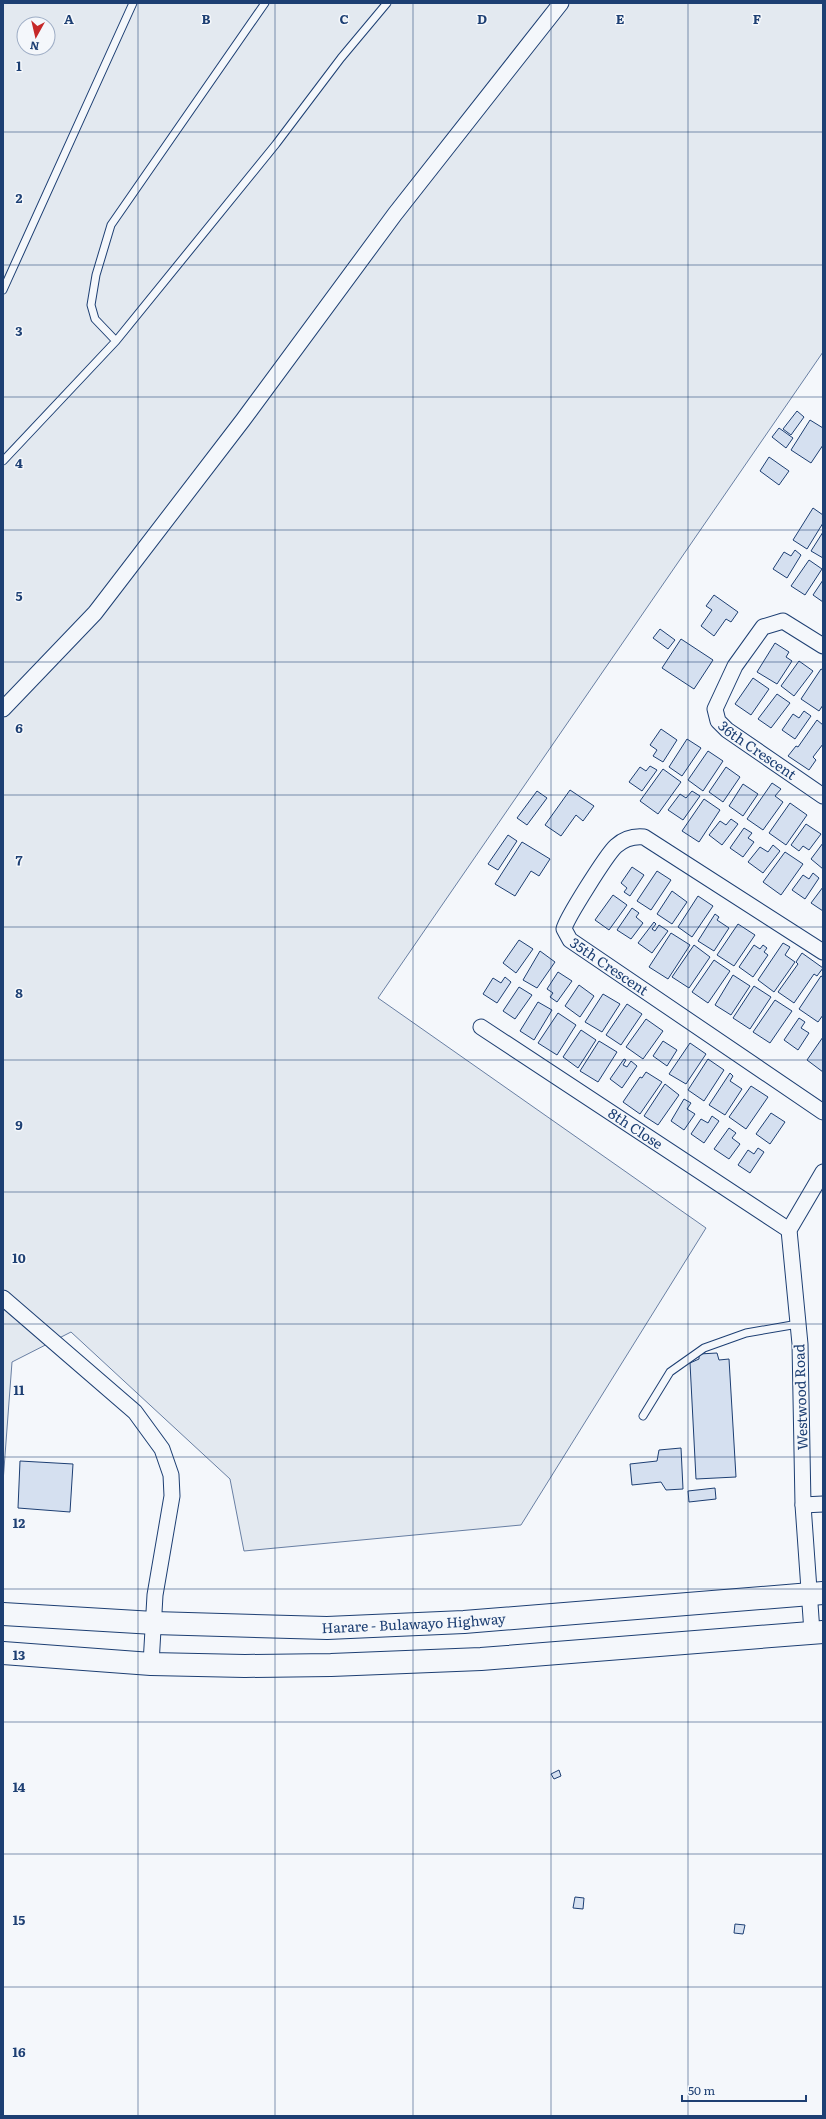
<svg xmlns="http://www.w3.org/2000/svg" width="826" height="2119" font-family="Literata,serif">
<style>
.green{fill:#e3e9f0;stroke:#687fa3;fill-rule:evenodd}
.building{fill:#d5e0f0;stroke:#1d3f73}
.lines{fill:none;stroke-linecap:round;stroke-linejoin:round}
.service-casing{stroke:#1d3f73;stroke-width:9}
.minor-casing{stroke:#1d3f73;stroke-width:17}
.trunk-casing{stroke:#1d3f73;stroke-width:24}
.service{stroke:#f4f7fb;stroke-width:7}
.minor{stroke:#f4f7fb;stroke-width:15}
.trunk{stroke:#f4f7fb;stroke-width:22}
.grid{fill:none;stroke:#1d3f73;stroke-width:1;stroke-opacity:0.55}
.labels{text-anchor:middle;stroke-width:3;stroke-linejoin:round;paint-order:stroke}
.street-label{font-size:14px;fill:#1d3f73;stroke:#f4f7fb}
.grid-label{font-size:13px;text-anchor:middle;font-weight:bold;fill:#1d3f73;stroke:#f4f7fb;stroke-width:3;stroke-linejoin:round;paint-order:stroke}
</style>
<rect width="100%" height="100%" fill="#f4f7fb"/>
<path class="green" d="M 3,3 L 823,3 L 823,352 L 378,998 L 706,1228 L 521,1525 L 244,1551 L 230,1479 L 71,1332 L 12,1362 L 3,1482 ZM 24,24 L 48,24 L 48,48 L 24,48 Z"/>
<path class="building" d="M 797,411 L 804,417 L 791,435 L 783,429 Z
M 810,420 L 823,428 L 823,445 L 811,463 L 791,450 Z
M 779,428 L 793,438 L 786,448 L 772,437 Z
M 769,457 L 789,471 L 779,485 L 760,471 Z
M 813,508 L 823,515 L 823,523 L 807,549 L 793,540 Z
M 823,532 L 823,558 L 811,551 Z
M 795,550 L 801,555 L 787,578 L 773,569 L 784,552 L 791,556 Z
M 809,560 L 822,569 L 805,595 L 791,586 Z
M 823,580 L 823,602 L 813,595 Z
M 714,595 L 738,612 L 731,622 L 726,619 L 714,636 L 701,626 L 712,610 L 706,606 Z
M 660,629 L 675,640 L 668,649 L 653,638 Z
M 681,639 L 713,660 L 694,689 L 662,668 Z
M 775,643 L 789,652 L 786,657 L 792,661 L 777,684 L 757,672 Z
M 799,661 L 813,671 L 794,696 L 781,686 Z
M 821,669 L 823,670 L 823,705 L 819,711 L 801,699 Z
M 753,678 L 769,689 L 751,715 L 735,704 Z
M 777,694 L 790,703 L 771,728 L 758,719 Z
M 804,711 L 811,716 L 795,739 L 782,730 L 793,714 L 799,718 Z
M 817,720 L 823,725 L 823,744 L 813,757 L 816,760 L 809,770 L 788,756 L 796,746 L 798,747 Z
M 661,729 L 677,740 L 663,762 L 653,756 L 657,750 L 650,745 Z
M 687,739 L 701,748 L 682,776 L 669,767 Z
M 708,751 L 723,761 L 703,791 L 688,780 Z
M 650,766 L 657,770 L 642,791 L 629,782 L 640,767 L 646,771 Z
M 726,767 L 740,777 L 723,802 L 709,792 Z
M 663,769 L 681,782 L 658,814 L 640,801 Z
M 772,783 L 781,789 L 775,796 L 783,802 L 763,830 L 747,819 Z
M 743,784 L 758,794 L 743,816 L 729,806 Z
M 570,790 L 594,806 L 583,821 L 576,815 L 561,836 L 545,825 Z
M 537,791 L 547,798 L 527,825 L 517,818 Z
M 692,791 L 700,796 L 683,820 L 668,810 L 680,794 L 686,798 Z
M 704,799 L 720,810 L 699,842 L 682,831 Z
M 790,803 L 807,815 L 786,845 L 769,833 Z
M 731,819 L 738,824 L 722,845 L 709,835 L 720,821 L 726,825 Z
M 806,824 L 821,834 L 809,850 L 803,846 L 799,851 L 791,845 Z
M 744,828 L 752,833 L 748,838 L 754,842 L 743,857 L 730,848 Z
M 508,835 L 517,841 L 498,870 L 488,864 Z
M 522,842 L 550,859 L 539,876 L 531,871 L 515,896 L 495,884 Z
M 823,843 L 823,869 L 811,859 Z
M 773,845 L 780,851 L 763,873 L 748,862 L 760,847 L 768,852 Z
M 785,852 L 803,864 L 781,895 L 763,882 Z
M 632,867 L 644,875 L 630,896 L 624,892 L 627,888 L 621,883 Z
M 657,871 L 671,880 L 651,910 L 637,901 Z
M 813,873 L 819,878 L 805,899 L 792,890 L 803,875 L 809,879 Z
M 823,887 L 823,911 L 811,903 Z
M 672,891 L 687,902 L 672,924 L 657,914 Z
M 613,895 L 627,905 L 609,930 L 595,920 Z
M 698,896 L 713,906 L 692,937 L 678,927 Z
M 632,908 L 639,913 L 636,917 L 643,923 L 631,939 L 617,930 Z
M 715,914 L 719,917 L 717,920 L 729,928 L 714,951 L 698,941 Z
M 654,922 L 656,924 L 652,929 L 655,931 L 659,925 L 668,931 L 652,953 L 638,943 Z
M 738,924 L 755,935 L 734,966 L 717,955 Z
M 671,933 L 690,945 L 668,979 L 649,967 Z
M 519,940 L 533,949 L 516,973 L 503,963 Z
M 783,943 L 790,947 L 785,955 L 795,962 L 774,992 L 758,980 Z
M 694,945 L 710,957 L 689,988 L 672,977 Z
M 754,945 L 760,949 L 763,945 L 767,948 L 764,952 L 768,955 L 753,977 L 739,967 Z
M 540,951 L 555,962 L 537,988 L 523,980 Z
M 802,953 L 823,968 L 817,976 L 814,974 L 794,1003 L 778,992 L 798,964 L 796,962 Z
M 714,960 L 730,971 L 708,1003 L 692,992 Z
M 558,972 L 572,981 L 557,1002 L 550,997 L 553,993 L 547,989 Z
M 733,975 L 750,986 L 731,1015 L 715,1005 Z
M 821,976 L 823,977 L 823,1015 L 818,1022 L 799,1009 Z
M 505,977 L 511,982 L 497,1003 L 483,994 L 493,978 L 501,983 Z
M 579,985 L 594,996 L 580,1017 L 565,1006 Z
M 754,986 L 771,997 L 750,1029 L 733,1018 Z
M 519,987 L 532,995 L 515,1019 L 503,1011 Z
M 603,994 L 620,1004 L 602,1032 L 585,1022 Z
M 775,1000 L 792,1011 L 770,1043 L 753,1032 Z
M 538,1002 L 552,1010 L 534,1040 L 520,1031 Z
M 627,1004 L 642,1014 L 621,1045 L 606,1035 Z
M 558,1013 L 576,1025 L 557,1055 L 538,1043 Z
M 799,1018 L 805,1022 L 801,1028 L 809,1033 L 798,1050 L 784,1040 Z
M 646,1019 L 663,1031 L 643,1059 L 626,1047 Z
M 581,1030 L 596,1040 L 578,1068 L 563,1057 Z
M 823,1037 L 823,1072 L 807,1060 Z
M 599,1041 L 617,1052 L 598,1082 L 580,1071 Z
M 663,1041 L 677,1050 L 667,1066 L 653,1056 Z
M 690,1043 L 706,1054 L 686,1084 L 669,1074 Z
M 624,1059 L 626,1060 L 623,1065 L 627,1067 L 631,1061 L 637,1066 L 622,1088 L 610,1079 Z
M 708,1059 L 724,1070 L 704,1101 L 688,1090 Z
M 646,1072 L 662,1082 L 640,1114 L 623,1102 L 640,1077 L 642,1078 Z
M 730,1073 L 733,1076 L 730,1081 L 742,1089 L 725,1115 L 709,1105 Z
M 665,1084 L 679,1095 L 658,1125 L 644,1116 Z
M 751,1086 L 768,1097 L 746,1129 L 729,1117 Z
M 684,1099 L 691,1103 L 687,1109 L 695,1114 L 684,1130 L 671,1121 Z
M 771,1113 L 785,1122 L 770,1144 L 756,1134 Z
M 712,1116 L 719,1121 L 704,1143 L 691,1134 L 701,1119 L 708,1123 Z
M 729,1128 L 736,1133 L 732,1138 L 740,1144 L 729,1159 L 714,1149 Z
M 758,1148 L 764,1152 L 750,1173 L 738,1165 L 748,1150 L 754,1154 Z
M 717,1353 L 719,1360 L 729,1359 L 736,1477 L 696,1479 L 690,1363 L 699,1359 L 699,1354 Z
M 681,1448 L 683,1489 L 666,1490 L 661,1482 L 632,1485 L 630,1464 L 657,1461 L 659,1450 Z
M 20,1461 L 73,1464 L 70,1512 L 18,1508 Z
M 715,1488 L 716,1499 L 689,1502 L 688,1491 Z
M 559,1770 L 561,1776 L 554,1779 L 551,1774 Z
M 575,1897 L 584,1898 L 583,1909 L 573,1908 Z
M 735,1924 L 745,1925 L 743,1934 L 734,1933 Z"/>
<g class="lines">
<g class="service-casing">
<path id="service" d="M 3,290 L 133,3
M 116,341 L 95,319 L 91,305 L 96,275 L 111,225 L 265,3
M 3,461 L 116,341 L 276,144 L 341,58 L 387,3
M 643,1416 L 670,1372 L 704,1348 L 746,1333 L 798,1324"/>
</g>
<g class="minor-casing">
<g id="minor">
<path id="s1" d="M 823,646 L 783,621 L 763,627 L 735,666 L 715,709 L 718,721 L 727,730 L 823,796"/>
<path d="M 3,709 L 95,613 L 243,420 L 395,214 L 561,3"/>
<path id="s2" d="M 823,952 L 644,837 C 634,836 625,838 616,846 C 607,854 566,919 564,929 L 570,940 L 823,1112"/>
<path id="s3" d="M 481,1027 L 789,1230"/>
<path d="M 3,1298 L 135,1412 L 162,1449 L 171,1475 L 172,1496 L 155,1595 L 151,1664"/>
<path d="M 803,1505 L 823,1504"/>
<path d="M 812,1632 L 803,1505 L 800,1344 L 789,1230 L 823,1172"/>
</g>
</g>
<g class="trunk-casing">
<g id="trunk">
<path id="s4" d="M 3,1614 L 154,1623 L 327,1628 L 464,1622 L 823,1593"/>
<path d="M 3,1653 L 151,1664 L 245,1666 L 331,1665 L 481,1659 L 823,1632"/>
</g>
</g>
<use href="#service" class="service"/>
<use href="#minor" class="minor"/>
<use href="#trunk" class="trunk"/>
</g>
<path class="grid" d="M 138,3 L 138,2116M 275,3 L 275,2116M 413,3 L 413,2116M 551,3 L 551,2116M 688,3 L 688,2116M 3,132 L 823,132M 3,265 L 823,265M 3,397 L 823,397M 3,530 L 823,530M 3,662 L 823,662M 3,795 L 823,795M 3,927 L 823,927M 3,1060 L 823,1060M 3,1192 L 823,1192M 3,1324 L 823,1324M 3,1457 L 823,1457M 3,1589 L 823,1589M 3,1722 L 823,1722M 3,1854 L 823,1854M 3,1987 L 823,1987"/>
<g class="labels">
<g class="street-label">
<text dy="5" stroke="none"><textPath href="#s1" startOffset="225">36th Crescent</textPath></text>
<text dy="5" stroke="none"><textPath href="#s2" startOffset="401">35th Crescent</textPath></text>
<text dy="5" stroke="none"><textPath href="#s3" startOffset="185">8th Close</textPath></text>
<text transform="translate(801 1397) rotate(-92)" y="5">Westwood Road</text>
<text dy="5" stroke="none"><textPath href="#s4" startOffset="411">Harare - Bulawayo Highway</textPath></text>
</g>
</g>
<g class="grid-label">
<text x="69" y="24">A</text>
<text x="206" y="24">B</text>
<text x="344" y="24">C</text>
<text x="482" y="24">D</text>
<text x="620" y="24">E</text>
<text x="757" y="24">F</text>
<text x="19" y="71">1</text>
<text x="19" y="203">2</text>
<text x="19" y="336">3</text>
<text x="19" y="468">4</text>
<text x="19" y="601">5</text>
<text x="19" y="733">6</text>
<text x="19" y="865">7</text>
<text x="19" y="998">8</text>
<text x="19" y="1130">9</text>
<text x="19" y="1263">10</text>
<text x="19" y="1395">11</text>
<text x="19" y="1528">12</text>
<text x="19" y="1660">13</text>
<text x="19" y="1792">14</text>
<text x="19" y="1925">15</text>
<text x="19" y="2057">16</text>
</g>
<rect width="826" height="2119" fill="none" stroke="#1d3f73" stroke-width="8"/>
<g transform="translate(36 36) rotate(188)"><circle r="19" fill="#f4f7fb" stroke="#9eadc5"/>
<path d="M0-3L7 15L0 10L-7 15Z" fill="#c62828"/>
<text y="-6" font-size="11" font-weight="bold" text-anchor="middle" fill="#1d3f73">N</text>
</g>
<path d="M682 2095v6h124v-6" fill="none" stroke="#1d3f73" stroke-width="2"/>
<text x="688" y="2095" font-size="12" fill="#1d3f73" stroke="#f4f7fb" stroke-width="3" paint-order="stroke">50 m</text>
</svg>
